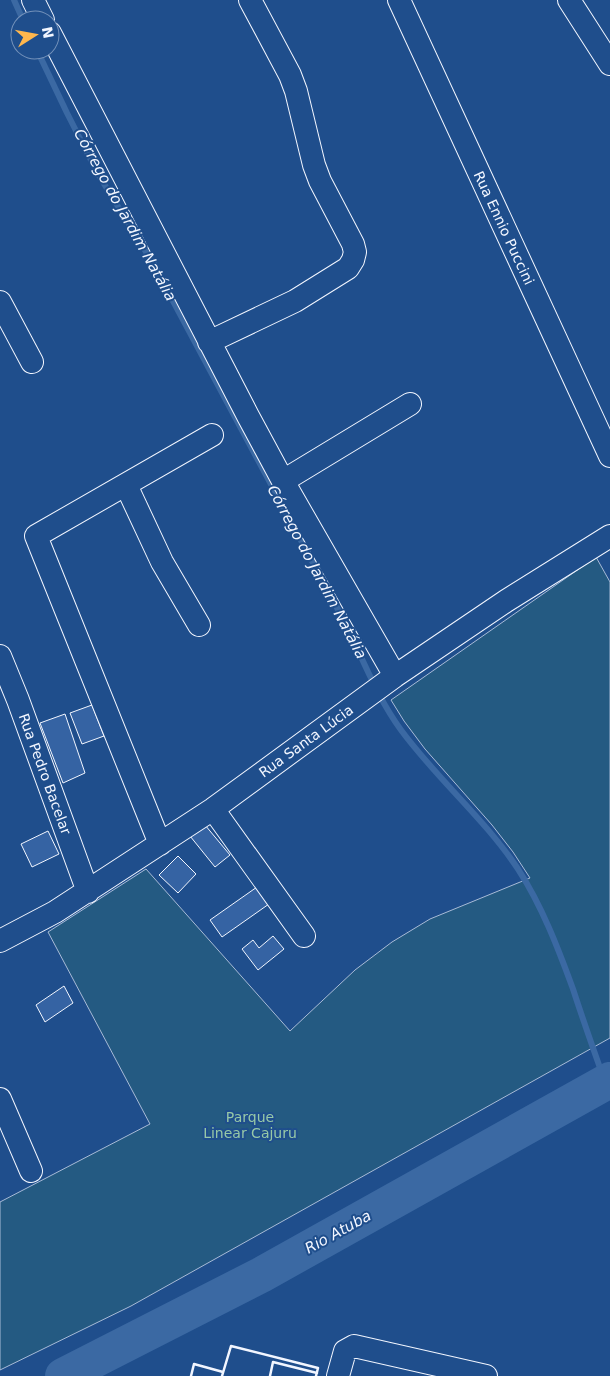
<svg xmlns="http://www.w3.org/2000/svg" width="610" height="1376" font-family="'DejaVu Sans',sans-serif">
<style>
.green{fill:#245a82;stroke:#a8bbd7}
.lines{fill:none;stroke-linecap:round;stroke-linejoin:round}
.stream{stroke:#3b69a3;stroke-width:6}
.river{stroke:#3b69a3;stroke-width:36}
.building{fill:#3563a3;stroke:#f2f6ff}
.minor-casing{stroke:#f2f6ff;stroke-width:24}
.minor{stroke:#1f4e8c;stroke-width:22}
.wall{stroke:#f2f6ff;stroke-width:2.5}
.labels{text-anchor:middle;stroke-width:4;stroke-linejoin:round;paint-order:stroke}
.street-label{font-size:14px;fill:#f2f6ff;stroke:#1f4e8c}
.park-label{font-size:14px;fill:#97c8a6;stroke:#1f4e8c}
.water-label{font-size:15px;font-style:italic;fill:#f2f6ff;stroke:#1f4e8c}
</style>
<rect width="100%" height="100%" fill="#1f4e8c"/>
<path class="green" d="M 596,557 L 610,582 L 610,1038 L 131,1306 L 0,1370 L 0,1202 L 150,1124 L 48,932 L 146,869 L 290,1031 L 355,970 L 392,942 L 430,919 L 530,878 L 513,852 L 492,825 L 425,749 L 404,721 L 391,700 Z"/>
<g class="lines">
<path class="stream" d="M 14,0 L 23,20
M 37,50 L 67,113 L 98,174 L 146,252 L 166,288 L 343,619 C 362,656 376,696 401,730 C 437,779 484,818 518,869 C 542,906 558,948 573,989 C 583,1020 594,1051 605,1082"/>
<path class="river" d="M 63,1376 L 261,1275 L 610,1080"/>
</g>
<path class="building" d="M 92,705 L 104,736 L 82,744 L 70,713 Z
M 65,714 L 85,773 L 63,783 L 40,723 Z
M 205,825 L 230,855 L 215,867 L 190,836 Z
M 48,831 L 59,854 L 32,867 L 21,844 Z
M 178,856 L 196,874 L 178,893 L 159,875 Z
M 257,887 L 269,904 L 222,937 L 210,920 Z
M 273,936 L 284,949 L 258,970 L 242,949 L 253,940 L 259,948 Z
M 64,986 L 73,1003 L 45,1022 L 36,1005 Z"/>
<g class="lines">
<g class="minor-casing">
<path id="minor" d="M 33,0 L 43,20
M 399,0 L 610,456
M 569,0 L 610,64
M 50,33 L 248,416 L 283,481 L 395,676
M 0,302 L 32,362
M 209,342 L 295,301 L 348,268 L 353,260 L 355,252 L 353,244 L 320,181 L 314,165 L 296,91 L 290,75 L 250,0
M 283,481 L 410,404
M 126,485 L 162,562 L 199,625
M 0,656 L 18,700 L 88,892
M 213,809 L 304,936
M 160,844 L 36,536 L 212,435
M 0,941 L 55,912 L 213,809 L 395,676 L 506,601 L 610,536
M 0,1099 L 31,1171
M 338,1376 L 345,1351 L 354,1346 L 486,1376"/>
</g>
<use href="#minor" class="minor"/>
<path class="wall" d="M 191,1376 L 194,1364 L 223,1372
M 222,1376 L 231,1346 L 318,1368 L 316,1376
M 270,1376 L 273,1362 L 317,1373"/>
</g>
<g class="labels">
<g class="street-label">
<text transform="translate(504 228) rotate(65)" y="5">Rua Ennio Puccini</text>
<text transform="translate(306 741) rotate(-36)" y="5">Rua Santa Lúcia</text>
<text transform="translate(45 774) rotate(70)" y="5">Rua Pedro Bacelar</text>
</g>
<g class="park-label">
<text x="250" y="1122">Parque<tspan x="250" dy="16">Linear Cajuru</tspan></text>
</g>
<g class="water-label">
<text transform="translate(125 215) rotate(61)" y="5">Córrego do Jardim Natália</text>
<text transform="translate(317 572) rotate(62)" y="5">Córrego do Jardim Natália</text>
<text transform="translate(338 1232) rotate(-29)" y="5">Rio Atuba</text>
</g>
</g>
<g transform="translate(35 35) rotate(79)"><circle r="24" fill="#1f4e8c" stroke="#7391ba"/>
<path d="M0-4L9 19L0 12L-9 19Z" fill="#ffb74d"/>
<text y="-8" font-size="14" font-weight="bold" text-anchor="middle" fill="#f2f6ff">N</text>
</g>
</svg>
